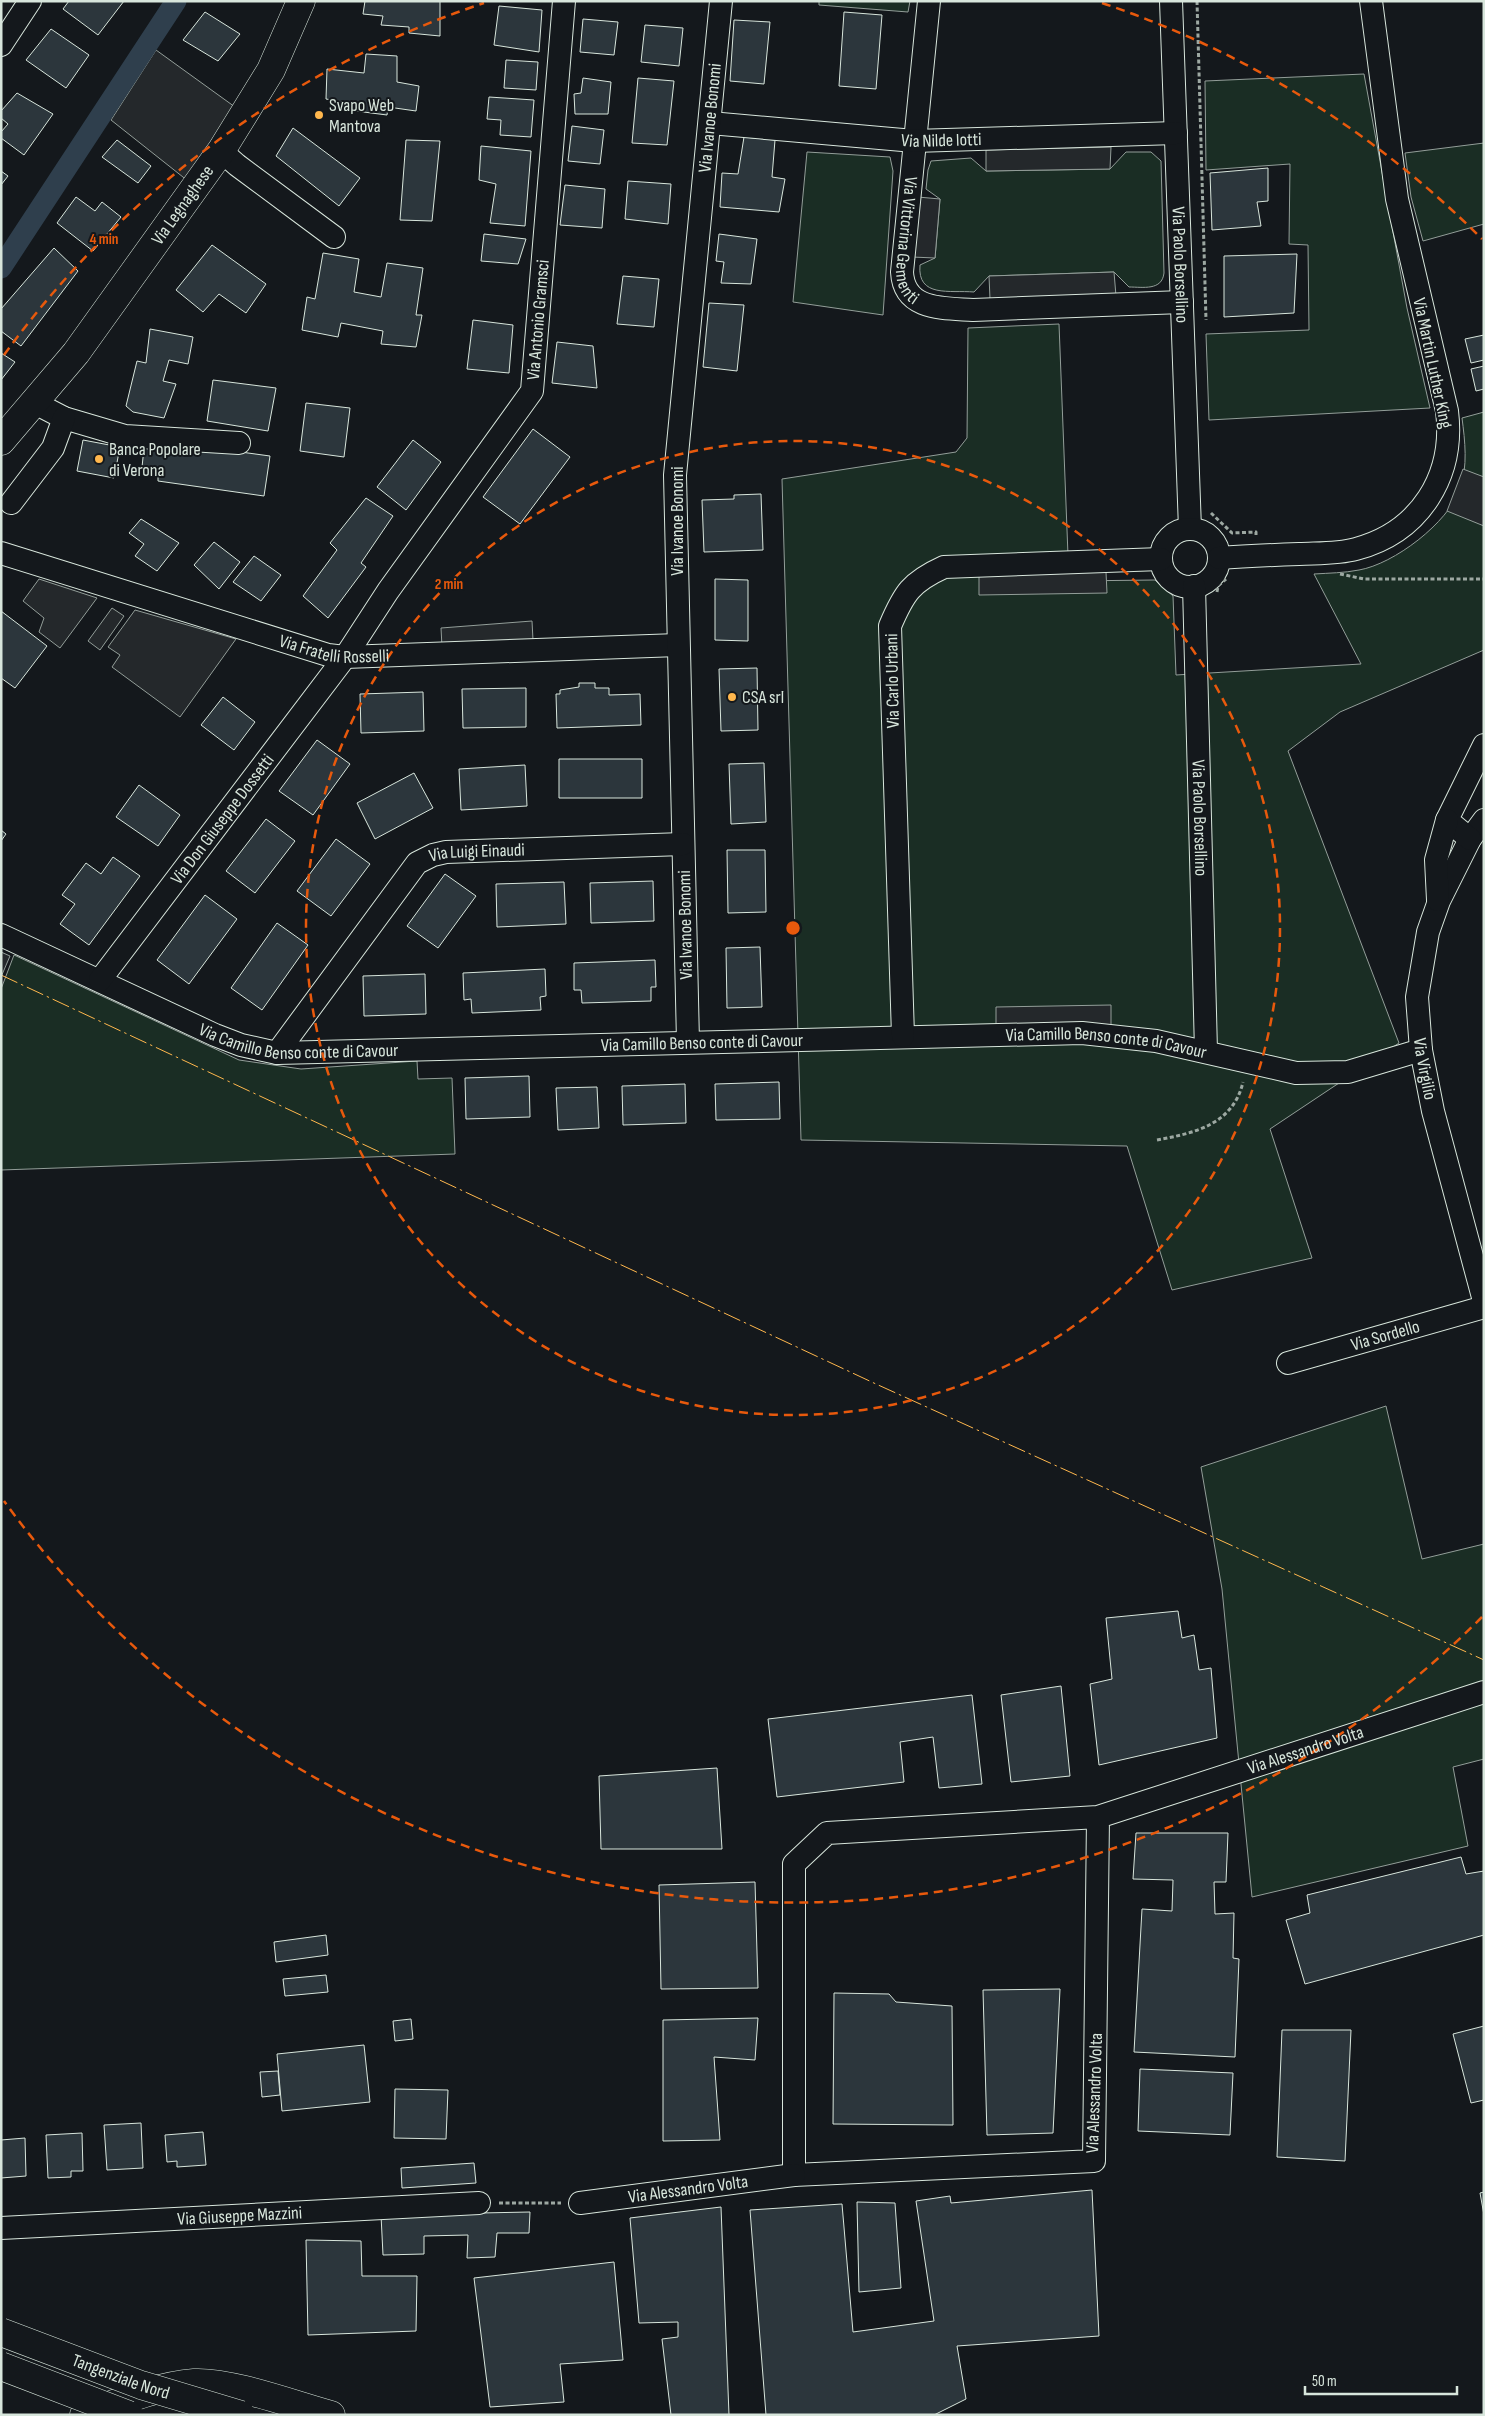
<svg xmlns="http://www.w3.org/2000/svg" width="1485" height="2416" font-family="'Sofia Sans Condensed',sans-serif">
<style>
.green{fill:#1a2d24;stroke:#939e99}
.parking{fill:#24282b;stroke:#939e99}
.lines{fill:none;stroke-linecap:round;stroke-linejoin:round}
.canal{stroke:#2f3f4d;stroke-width:21}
.building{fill:#2c363c;stroke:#d8e6dc}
.minor-casing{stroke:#d8e6dc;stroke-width:24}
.major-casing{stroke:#d8e6dc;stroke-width:29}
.path{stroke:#9da8a2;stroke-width:3;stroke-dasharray:4 2.5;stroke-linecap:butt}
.minor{stroke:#14181c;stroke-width:22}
.major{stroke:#14181c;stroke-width:28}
.highway-bridge-casing{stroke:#d8e6dc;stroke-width:29;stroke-linecap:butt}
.highway-bridge{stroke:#14181c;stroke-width:28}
.power{stroke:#ffb74d;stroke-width:1;stroke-dasharray:18 4 2.5 4;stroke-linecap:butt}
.ring{fill:none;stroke:#e8590c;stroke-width:2.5;stroke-dasharray:9 6}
.poi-dot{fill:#ffb74d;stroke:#14181c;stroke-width:2}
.labels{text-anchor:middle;stroke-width:4;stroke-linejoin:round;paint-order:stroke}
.poi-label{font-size:18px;fill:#d8e6dc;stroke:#14181c;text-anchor:start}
.street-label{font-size:18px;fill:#d8e6dc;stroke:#14181c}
.centre{fill:#e8590c;stroke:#14181c;stroke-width:2.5}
.ring-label{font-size:15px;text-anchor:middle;font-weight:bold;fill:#e8590c;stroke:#14181c;stroke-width:4;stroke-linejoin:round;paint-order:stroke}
</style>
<rect width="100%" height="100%" fill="#14181c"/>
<path class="green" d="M 819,1 L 910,1 L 908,12 L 819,5 Z
M 1364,74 L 1407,308 L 1430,408 L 1209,420 L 1206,334 L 1309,330 L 1308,245 L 1289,244 L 1290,164 L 1206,170 L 1205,81 Z
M 1484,143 L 1484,224 L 1423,241 L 1411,197 L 1405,153 Z
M 807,152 L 890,157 L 893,171 L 883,315 L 793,302 Z
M 1126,152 L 1151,152 L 1161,161 L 1164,273 C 1162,291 1143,287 1129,287 L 1114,272 L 989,276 L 974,292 C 950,290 917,298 920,265 L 935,258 L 940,199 L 926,189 L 928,170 L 931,161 L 971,158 L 986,171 L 1110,169 Z
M 1059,324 L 1069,581 L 1155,580 L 1173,596 L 1176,675 L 1361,664 L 1314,574 C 1329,573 1344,573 1359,570 C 1394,564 1448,523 1460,489 C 1468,466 1465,441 1462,418 L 1484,412 L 1484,650 L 1340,712 L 1288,751 L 1399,1043 L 1270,1129 L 1312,1258 L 1172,1290 L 1127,1146 L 801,1140 L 782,479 L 956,452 L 967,438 L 968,328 Z
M 14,955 L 239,1060 L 301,1069 L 417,1061 L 418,1079 L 452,1078 L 455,1154 L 1,1170 L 1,989 Z
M 1386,1406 L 1422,1559 L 1484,1544 L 1484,1759 L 1453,1767 L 1468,1846 L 1252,1897 L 1222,1589 L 1201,1467 Z"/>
<path class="parking" d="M 156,50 L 235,107 L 188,181 L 111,120 Z
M 1111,147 L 1110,169 L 986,171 L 986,150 Z
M 918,197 L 940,199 L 935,258 L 912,257 Z
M 1114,272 L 1116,296 L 990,299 L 989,276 Z
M 1463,469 L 1484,477 L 1484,526 L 1447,511 Z
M 1106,572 L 1107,593 L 979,595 L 979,574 Z
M 39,579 L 97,598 L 60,648 L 39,632 L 44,618 L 23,601 Z
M 112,608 L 124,616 L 100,650 L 88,641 Z
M 135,610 L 236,639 L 180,717 L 112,667 L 120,655 L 108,647 Z
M 532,621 L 533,640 L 442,647 L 441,628 Z
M 1,952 L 10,956 L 1,977 Z
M 1111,1005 L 1111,1025 L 996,1026 L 996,1007 Z"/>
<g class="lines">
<path class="canal" d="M 1,268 L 176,1"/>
</g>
<path class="building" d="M 69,1 L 124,1 L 98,35 L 63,9 Z
M 365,1 L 440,1 L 440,36 L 409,33 L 409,27 L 381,25 L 383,16 L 363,14 Z
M 499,6 L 542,10 L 539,52 L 494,45 Z
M 205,12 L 240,34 L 218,61 L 183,40 Z
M 844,12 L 882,15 L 876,89 L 839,86 Z
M 583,19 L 618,22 L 614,55 L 580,52 Z
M 734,20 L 770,22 L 764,84 L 730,81 Z
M 645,25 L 683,28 L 679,66 L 641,62 Z
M 51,29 L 89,55 L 66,88 L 26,60 Z
M 366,54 L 397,56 L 397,82 L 419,86 L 416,111 L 388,107 L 387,115 L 348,110 L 349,103 L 326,99 L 327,69 L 364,73 Z
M 506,60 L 538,62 L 536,90 L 504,88 Z
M 583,78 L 611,82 L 608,114 L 575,114 L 574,94 L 581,93 Z
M 638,78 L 674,81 L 667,145 L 632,143 Z
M 17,93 L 53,114 L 24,155 L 1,138 L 1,132 L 8,124 L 1,118 L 1,111 Z
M 489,97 L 534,100 L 531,137 L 500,135 L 501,120 L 487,119 Z
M 572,126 L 604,130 L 600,164 L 568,161 Z
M 293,128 L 360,178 L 339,206 L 276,156 Z
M 744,137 L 775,140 L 772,177 L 785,179 L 779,212 L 720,207 L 722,173 L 738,174 Z
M 117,140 L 151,166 L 138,183 L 102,157 Z
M 406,140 L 440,141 L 432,221 L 400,220 Z
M 481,146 L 531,151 L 525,226 L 490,223 L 496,184 L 479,180 Z
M 1268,168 L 1268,201 L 1257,202 L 1261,226 L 1212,230 L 1210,173 Z
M 1,171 L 8,176 L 1,185 Z
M 628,181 L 671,184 L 668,224 L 625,219 Z
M 565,185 L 605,189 L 602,228 L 560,225 Z
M 76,197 L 95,211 L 102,202 L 121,217 L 93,251 L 57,223 Z
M 484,234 L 526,239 L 518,264 L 481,261 Z
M 719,234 L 757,239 L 751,284 L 721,283 L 724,262 L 716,261 Z
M 212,245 L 266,284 L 246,313 L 219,294 L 203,312 L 176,290 Z
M 54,248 L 78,271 L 21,346 L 1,331 L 1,309 Z
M 323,253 L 359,259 L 354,292 L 381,297 L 387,263 L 423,268 L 416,315 L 422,315 L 416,347 L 381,344 L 383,331 L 341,323 L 338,337 L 302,330 L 307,297 L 315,299 Z
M 1297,254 L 1294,313 L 1224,317 L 1224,256 Z
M 623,276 L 659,279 L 654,327 L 617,324 Z
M 709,303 L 744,305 L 737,371 L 703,367 Z
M 473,320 L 513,325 L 509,373 L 467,369 Z
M 150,329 L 193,337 L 188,364 L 169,360 L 163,381 L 176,384 L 164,418 L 133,412 L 126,406 L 137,361 L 146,363 Z
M 1484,335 L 1484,360 L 1471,363 L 1465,339 Z
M 557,342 L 593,346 L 597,388 L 552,383 Z
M 1,353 L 15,362 L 1,380 Z
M 1484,366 L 1484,389 L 1476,391 L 1471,369 Z
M 213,380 L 276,388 L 268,431 L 207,421 Z
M 306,403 L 350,408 L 344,457 L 300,451 Z
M 533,429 L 570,457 L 520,524 L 483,497 Z
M 145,439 L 270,456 L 264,496 L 158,481 L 158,471 L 142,467 Z
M 83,440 L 120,447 L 114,478 L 77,471 Z
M 413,440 L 441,462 L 406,510 L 377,487 Z
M 761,494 L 763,550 L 704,552 L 702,500 L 734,499 L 734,495 Z
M 366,498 L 393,516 L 361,563 L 366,567 L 328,618 L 303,596 L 337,550 L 330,543 Z
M 141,519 L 179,543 L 157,571 L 135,556 L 144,544 L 129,533 Z
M 214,542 L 240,562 L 219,589 L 194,565 Z
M 254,556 L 281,575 L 261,601 L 233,582 Z
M 715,579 L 748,580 L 748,641 L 715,640 Z
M 1,611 L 47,646 L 15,688 L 1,678 Z
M 757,668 L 758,730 L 721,731 L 719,669 Z
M 579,683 L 595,683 L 595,688 L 609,688 L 609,695 L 640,694 L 641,725 L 557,728 L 556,694 L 560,694 L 560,690 L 579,687 Z
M 526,688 L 526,727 L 463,728 L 462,689 Z
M 423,692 L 424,731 L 361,733 L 360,694 Z
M 223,697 L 255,722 L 234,750 L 201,725 Z
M 317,740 L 350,764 L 313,815 L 279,791 Z
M 559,759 L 642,759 L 642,798 L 559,798 Z
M 764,763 L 766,822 L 731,824 L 729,764 Z
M 525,765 L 527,806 L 461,810 L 459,769 Z
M 414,773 L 433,808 L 375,839 L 357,803 Z
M 139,785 L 180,815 L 158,846 L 116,817 Z
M 266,819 L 295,841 L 255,893 L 226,871 Z
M 1,830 L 6,834 L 1,841 Z
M 336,839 L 370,864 L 331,916 L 297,891 Z
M 727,850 L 765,850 L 766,912 L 728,913 Z
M 113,857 L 140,876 L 89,945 L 60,924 L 75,904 L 62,895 L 86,863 L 101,874 Z
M 445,874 L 476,896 L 438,948 L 407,926 Z
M 653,881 L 654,921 L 591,923 L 590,883 Z
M 564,882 L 566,924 L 497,927 L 496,884 Z
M 205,895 L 237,919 L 189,984 L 157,960 Z
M 277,923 L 308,945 L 262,1010 L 231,988 Z
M 760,947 L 762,1007 L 727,1008 L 726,948 Z
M 655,960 L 656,987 L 651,987 L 651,1001 L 582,1003 L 581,990 L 574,990 L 574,963 Z
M 545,969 L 546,996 L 540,997 L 541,1010 L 472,1013 L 471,999 L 464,1000 L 463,973 Z
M 425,974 L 426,1014 L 364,1016 L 363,976 Z
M 529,1076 L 530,1117 L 466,1119 L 465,1078 Z
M 779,1082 L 780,1119 L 716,1120 L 715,1084 Z
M 685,1084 L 686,1123 L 623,1125 L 622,1086 Z
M 597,1087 L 599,1128 L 558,1130 L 556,1088 Z
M 1178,1611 L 1182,1638 L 1194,1635 L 1199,1670 L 1211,1668 L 1217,1738 L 1099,1765 L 1090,1684 L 1112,1679 L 1106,1618 Z
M 1061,1686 L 1070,1776 L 1011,1782 L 1001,1695 Z
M 972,1695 L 982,1784 L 939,1788 L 933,1737 L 900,1742 L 904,1782 L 777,1797 L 768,1719 Z
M 717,1768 L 722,1849 L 601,1849 L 599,1776 Z
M 1136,1833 L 1228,1833 L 1226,1882 L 1214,1882 L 1215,1914 L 1234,1913 L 1233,1958 L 1239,1959 L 1235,2057 L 1134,2052 L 1142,1909 L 1172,1911 L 1173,1880 L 1133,1879 Z
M 1461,1857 L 1466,1874 L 1484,1871 L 1484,1935 L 1305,1984 L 1286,1920 L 1310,1913 L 1307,1895 Z
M 755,1882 L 758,1988 L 661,1989 L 659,1885 Z
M 326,1935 L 328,1955 L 276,1962 L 274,1942 Z
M 326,1975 L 328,1992 L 285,1996 L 283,1979 Z
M 1060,1989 L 1053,2133 L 987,2135 L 983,1990 Z
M 834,1993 L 889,1994 L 896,2002 L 952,2006 L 953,2125 L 833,2124 Z
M 758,2018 L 755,2060 L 714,2057 L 720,2140 L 663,2141 L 663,2020 Z
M 411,2019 L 413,2039 L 395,2041 L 393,2021 Z
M 1484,2026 L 1484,2100 L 1471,2103 L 1453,2034 Z
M 1282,2030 L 1351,2030 L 1345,2161 L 1277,2157 Z
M 364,2045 L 370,2102 L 282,2111 L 277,2054 Z
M 1140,2069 L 1233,2073 L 1230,2135 L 1138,2131 Z
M 278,2071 L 280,2095 L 262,2097 L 260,2072 Z
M 395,2089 L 448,2090 L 446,2139 L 394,2138 Z
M 141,2123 L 143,2168 L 107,2170 L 104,2125 Z
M 203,2132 L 206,2165 L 177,2167 L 177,2161 L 167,2162 L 165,2135 Z
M 82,2133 L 83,2171 L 71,2171 L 71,2177 L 48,2178 L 46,2135 Z
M 25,2138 L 26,2176 L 1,2178 L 1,2140 Z
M 474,2163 L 476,2183 L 402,2188 L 401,2168 Z
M 1092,2190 L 1099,2336 L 957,2346 L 966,2399 L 934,2415 L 766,2415 L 750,2210 L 842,2204 L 853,2332 L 934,2321 L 916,2201 L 950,2196 L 951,2203 Z
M 1484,2192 L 1484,2215 L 1480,2193 Z
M 857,2202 L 895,2203 L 901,2288 L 859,2292 Z
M 721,2207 L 729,2415 L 671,2415 L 662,2339 L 678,2337 L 678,2322 L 639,2323 L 630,2218 Z
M 530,2212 L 529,2233 L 497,2233 L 495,2257 L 467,2258 L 468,2235 L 424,2236 L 424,2254 L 383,2255 L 381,2215 Z
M 306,2240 L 361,2241 L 362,2276 L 417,2276 L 416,2331 L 308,2335 Z
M 614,2262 L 623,2360 L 560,2364 L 564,2402 L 490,2407 L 474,2278 Z"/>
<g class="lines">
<g class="minor-casing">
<g id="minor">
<path id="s1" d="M 929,1 L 902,272 C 904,311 944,308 973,310 L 1182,302"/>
<path id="s2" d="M 1171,1 L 1190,529"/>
<path d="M 1,45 L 30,1"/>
<path id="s3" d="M 710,123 L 914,141 L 1176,133"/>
<path d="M 221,151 L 237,165 L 334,237"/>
<path d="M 35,403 L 64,418 L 125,436 L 239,443"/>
<path d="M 11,503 L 53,448 L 64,418"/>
<circle cx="1190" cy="558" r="29"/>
<path id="s4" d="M 1,553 L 328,655 L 345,657 L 678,645"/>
<path d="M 1219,558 C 1246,556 1272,555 1299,554 C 1318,553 1338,554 1356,549 C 1420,532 1455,476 1447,411 L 1397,199 L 1371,1"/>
<path id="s5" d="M 1194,586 L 1206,1051"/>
<path id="s6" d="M 1484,820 L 1470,839 L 1439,901 L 1428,932 L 1417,997 L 1421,1050 L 1433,1111 L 1484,1301"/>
<path d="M 1470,839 L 1447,820 L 1484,745"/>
<path d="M 1438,900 L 1436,860 L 1447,820"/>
<path id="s7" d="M 1,935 L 215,1035 L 241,1045 L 277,1053 L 1082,1033 L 1156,1041 L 1296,1073 L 1348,1072 L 1421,1050"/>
<path id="s8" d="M 100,980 L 345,657 L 388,591 L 532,391 L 564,1"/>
<path d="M 903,1036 L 890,626 C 904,593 911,582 944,567 L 1161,559"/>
<path id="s9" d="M 688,1042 L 675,475 L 721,1"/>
<path id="s10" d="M 277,1053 L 417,863 L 433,855 L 446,852 L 683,844"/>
<path id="s11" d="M 1288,1363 L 1484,1307"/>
<path id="s12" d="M 1098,1817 L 1094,2161 L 794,2175 L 794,1864 L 827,1833 L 1098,1817 L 1484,1692"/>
<path id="s13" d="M 580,2203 L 794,2175"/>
<path id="s14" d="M 1,2228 L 479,2203"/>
</g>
</g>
<g class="major-casing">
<g id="major">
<path id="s15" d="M 1,441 L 76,353 L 221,151 L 271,70 L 301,1"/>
<path d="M 84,2415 C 120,2402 156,2386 194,2383 C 230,2381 294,2405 331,2415"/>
</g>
</g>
<path class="path" d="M 1197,1 L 1206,320
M 1211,513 L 1232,533 L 1256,532 L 1256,535
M 1340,574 L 1364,579 L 1484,579
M 1217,592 L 1218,586 L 1226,579
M 1157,1140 C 1194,1133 1233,1125 1243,1082
M 499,2203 L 561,2203"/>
<use href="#minor" class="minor"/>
<use href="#major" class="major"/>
<g class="highway-bridge-casing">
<g id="highway-bridge">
<path id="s16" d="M 1,2332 L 141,2385 L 241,2415"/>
<path d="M 1,2366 L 129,2415"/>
</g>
</g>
<use href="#highway-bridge" class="highway-bridge"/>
<path class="power" d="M 1,975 L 876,1384 L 1484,1660"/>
</g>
<g class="ring">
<circle cx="793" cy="928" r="487"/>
<path d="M1482 1617A975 975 0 0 1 4 1501M4 355A975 975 0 0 1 484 3M1102 3A975 975 0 0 1 1482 239"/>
</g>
<g class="poi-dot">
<circle cx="319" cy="115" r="5"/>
<circle cx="99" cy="459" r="5"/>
<circle cx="732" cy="697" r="5"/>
</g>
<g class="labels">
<g class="poi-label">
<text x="329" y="111">Svapo Web<tspan x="329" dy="21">Mantova</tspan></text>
<text x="109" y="455">Banca Popolare<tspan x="109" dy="21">di Verona</tspan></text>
<text x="742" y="703">CSA srl</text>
</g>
<g class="street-label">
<text dy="6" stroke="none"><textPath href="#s9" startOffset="926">Via Ivanoe Bonomi</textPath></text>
<text dy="6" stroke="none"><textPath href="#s3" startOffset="232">Via Nilde Iotti</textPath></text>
<text dy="6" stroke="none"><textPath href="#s15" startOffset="298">Via Legnaghese</textPath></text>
<text dy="6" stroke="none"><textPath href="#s1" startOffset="241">Via Vittorina Gementi</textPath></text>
<text dy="6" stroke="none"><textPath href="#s2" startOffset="264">Via Paolo Borsellino</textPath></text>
<text dy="6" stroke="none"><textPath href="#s8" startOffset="802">Via Antonio Gramsci</textPath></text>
<text transform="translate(1433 363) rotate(78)" y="6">Via Martin Luther King</text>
<text transform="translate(677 521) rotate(-90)" y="6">Via Ivanoe Bonomi</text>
<text dy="6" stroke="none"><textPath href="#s4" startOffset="348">Via Fratelli Rosselli</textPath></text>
<text transform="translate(892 681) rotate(-91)" y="6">Via Carlo Urbani</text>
<text dy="6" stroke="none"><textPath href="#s8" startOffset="202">Via Don Giuseppe Dossetti</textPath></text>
<text dy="6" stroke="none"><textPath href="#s5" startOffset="232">Via Paolo Borsellino</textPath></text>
<text dy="6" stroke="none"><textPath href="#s10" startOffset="298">Via Luigi Einaudi</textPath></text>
<text transform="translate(685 925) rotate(-91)" y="6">Via Ivanoe Bonomi</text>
<text dy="6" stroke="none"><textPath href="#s7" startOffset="321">Via Camillo Benso conte di Cavour</textPath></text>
<text dy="6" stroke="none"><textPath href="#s7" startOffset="726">Via Camillo Benso conte di Cavour</textPath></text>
<text dy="6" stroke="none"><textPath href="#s7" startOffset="1131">Via Camillo Benso conte di Cavour</textPath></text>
<text dy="6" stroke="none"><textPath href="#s6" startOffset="264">Via Virgilio</textPath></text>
<text dy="6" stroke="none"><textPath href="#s11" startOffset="101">Via Sordello</textPath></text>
<text dy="6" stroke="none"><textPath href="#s12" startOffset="1490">Via Alessandro Volta</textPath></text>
<text transform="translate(1094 2093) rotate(-88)" y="6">Via Alessandro Volta</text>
<text dy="6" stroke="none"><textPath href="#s13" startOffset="109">Via Alessandro Volta</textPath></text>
<text dy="6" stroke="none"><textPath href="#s14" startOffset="239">Via Giuseppe Mazzini</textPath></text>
<text dy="6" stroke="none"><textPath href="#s16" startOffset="128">Tangenziale Nord</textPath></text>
</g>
</g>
<circle cx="793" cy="928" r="8" class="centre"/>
<g class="ring-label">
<text x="104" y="244">4 min</text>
<text x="449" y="589">2 min</text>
</g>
<rect width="1485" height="2416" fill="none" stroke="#d8e6dc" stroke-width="5"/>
<path d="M1305 2386v8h152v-8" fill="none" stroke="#d8e6dc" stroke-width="2.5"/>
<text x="1312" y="2386" font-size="15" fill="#d8e6dc" stroke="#14181c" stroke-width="4" paint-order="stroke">50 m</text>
</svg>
